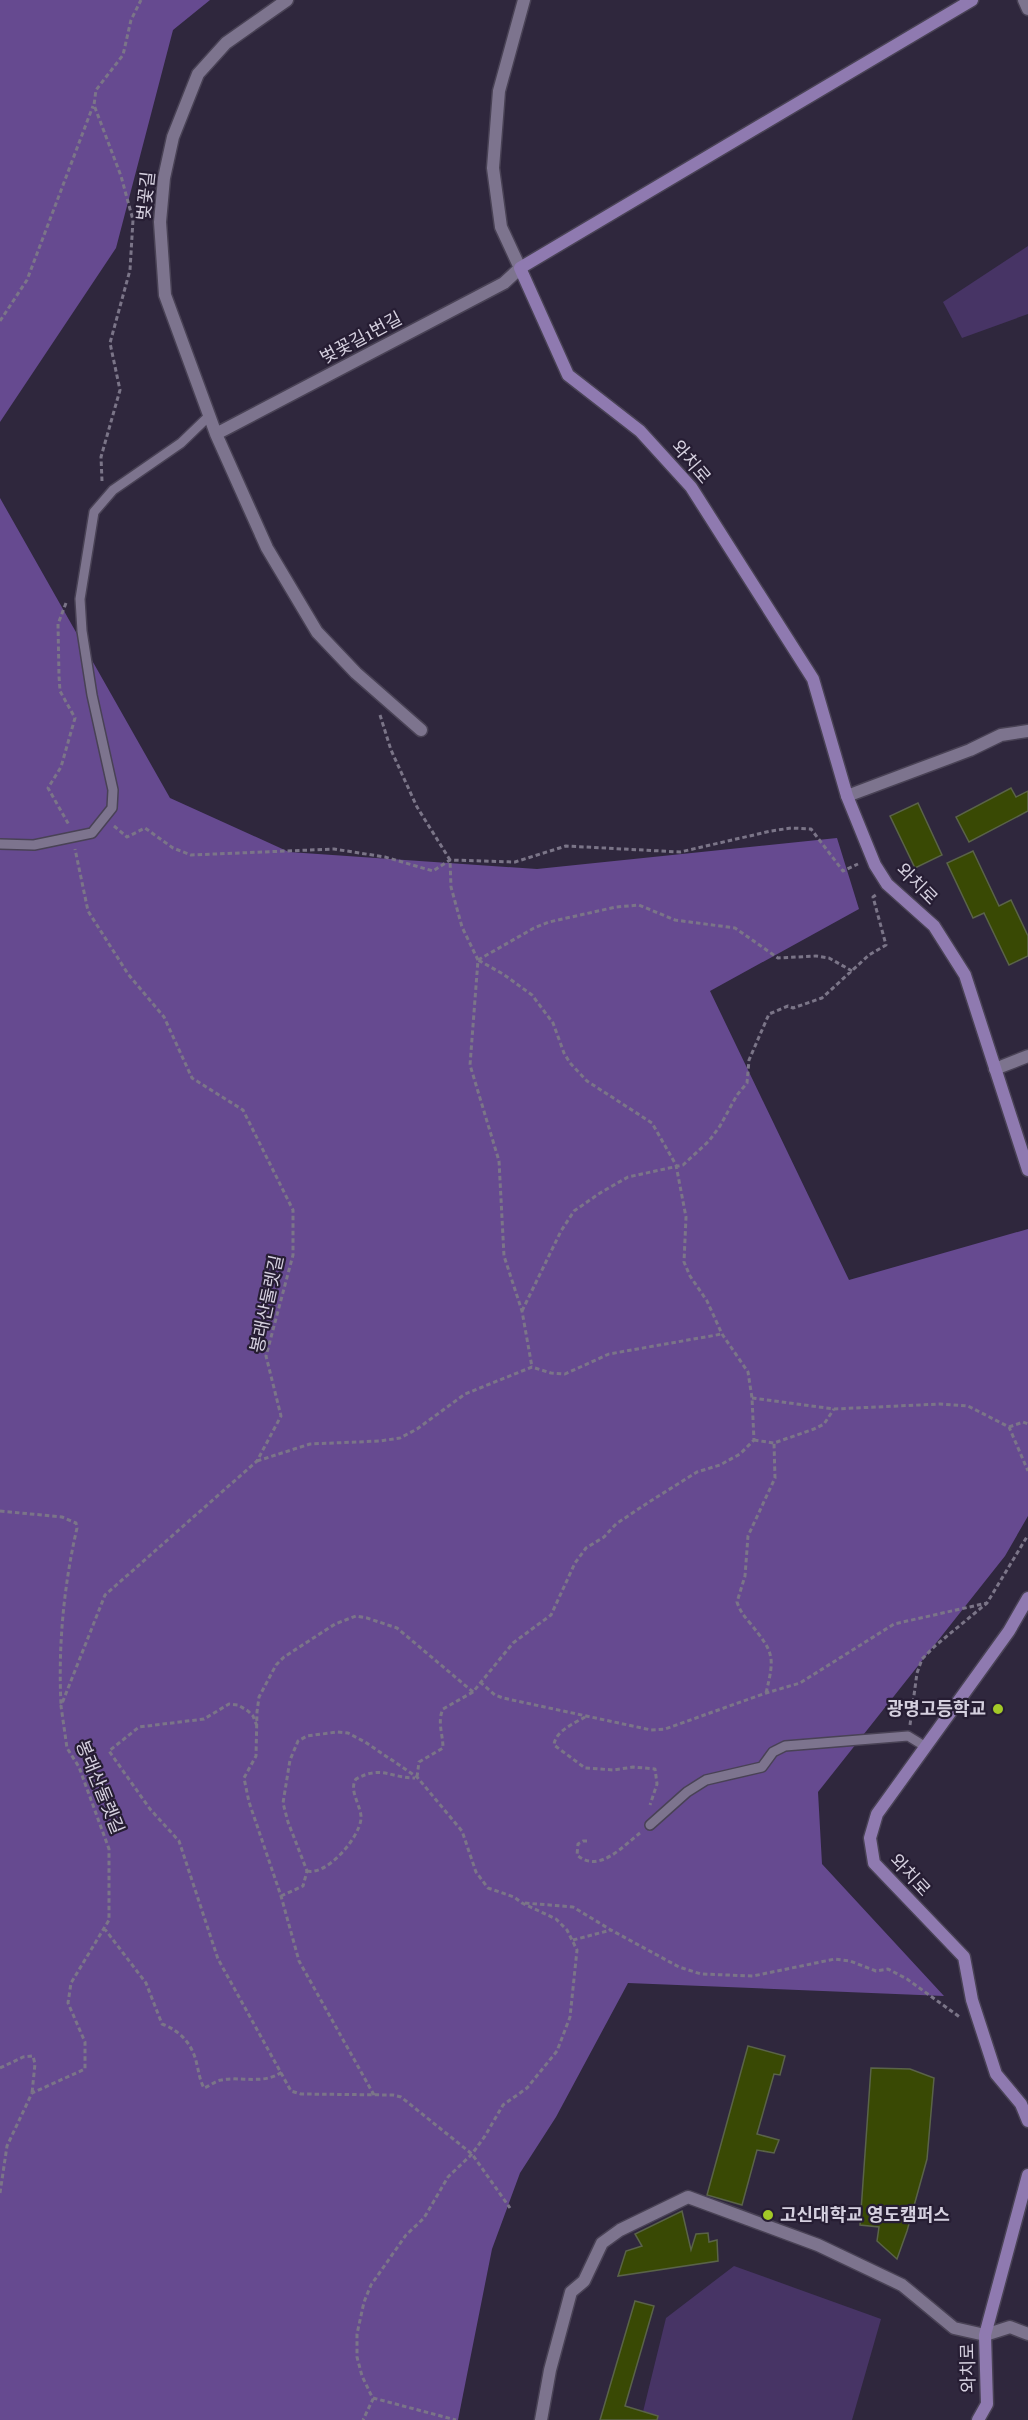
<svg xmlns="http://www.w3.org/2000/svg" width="1028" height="2420" font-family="'Playfair Display','Noto Sans KR',serif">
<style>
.green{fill:#473465}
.forest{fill:#664a90}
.building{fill:#394904;stroke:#5a6349;stroke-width:1.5}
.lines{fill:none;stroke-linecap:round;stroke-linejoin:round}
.service-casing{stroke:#494255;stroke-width:12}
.minor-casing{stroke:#494255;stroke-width:15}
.tertiary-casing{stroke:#494255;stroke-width:15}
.secondary-casing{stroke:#494255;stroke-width:15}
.path{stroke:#7b7588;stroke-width:3;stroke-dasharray:4.5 3;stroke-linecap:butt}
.service{stroke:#7d748e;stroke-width:9}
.minor{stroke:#7d748e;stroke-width:12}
.tertiary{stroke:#7d748e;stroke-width:12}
.secondary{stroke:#8f7ab0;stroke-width:12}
.poi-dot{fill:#a3c927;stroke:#261d33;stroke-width:2}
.labels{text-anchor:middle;stroke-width:4.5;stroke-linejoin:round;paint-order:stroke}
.street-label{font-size:18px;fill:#d5d0df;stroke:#261d33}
.poi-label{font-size:18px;font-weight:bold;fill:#d5d0df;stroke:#261d33;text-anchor:end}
</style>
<rect width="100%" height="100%" fill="#2f273d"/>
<path class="green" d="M 1028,246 L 1028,314 L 962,338 L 943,302 Z
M 734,2266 L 881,2319 L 852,2420 L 641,2420 L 666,2318 Z"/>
<path class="forest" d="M 0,0 L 210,0 L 173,30 L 116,248 L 0,422 Z
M 0,498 L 170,798 L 289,852 L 537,869 L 837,838 L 859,909 L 710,991 L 849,1280 L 1028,1229 L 1028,1516 L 1005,1556 L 818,1792 L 822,1864 L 944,1996 L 628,1983 L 556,2117 L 520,2173 L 492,2249 L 458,2420 L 0,2420 Z"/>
<path class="building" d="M 1011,788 L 1016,797 L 1028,791 L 1028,811 L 969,842 L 956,817 Z
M 918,803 L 942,855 L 915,868 L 890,816 Z
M 973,851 L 999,906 L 1011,900 L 1028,936 L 1028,956 L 1009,965 L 984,913 L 973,918 L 947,863 Z
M 748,2046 L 785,2056 L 780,2075 L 774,2074 L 757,2134 L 779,2140 L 774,2153 L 757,2150 L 742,2205 L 707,2195 Z
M 871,2068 L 910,2069 L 934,2078 L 927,2159 L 907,2231 L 897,2259 L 877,2241 L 879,2227 L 860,2225 Z
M 682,2211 L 691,2250 L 696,2234 L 708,2233 L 709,2242 L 717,2240 L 718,2261 L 618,2276 L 626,2251 L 642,2246 L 635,2234 Z
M 635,2301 L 654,2306 L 625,2406 L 658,2416 L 657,2420 L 600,2420 Z"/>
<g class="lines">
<g class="service-casing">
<path id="service" d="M 0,844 L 34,845 L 92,833 L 112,808 L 113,790 L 92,695 L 82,631 L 80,599 L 94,512 L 113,490 L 181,443 L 209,416
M 650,1825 L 687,1792 L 706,1780 L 762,1767 L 773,1752 L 785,1746 L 908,1736 L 926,1747"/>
</g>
<g class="minor-casing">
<path id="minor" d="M 287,0 L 226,43 L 198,74 L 173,137 L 164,178 L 160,222 L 165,295 L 216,434 L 267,548 L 317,632 L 356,673 L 421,730
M 216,434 L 504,283 L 520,268 L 501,227 L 493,168 L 499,91 L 524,0
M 847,796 L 970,750 L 1001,735 L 1028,731
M 995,1069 L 1028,1056
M 541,2420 L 550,2370 L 571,2292 L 584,2281 L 602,2243 L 620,2230 L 688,2197 L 818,2245 L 902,2285 L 954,2328 L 985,2335 L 1010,2327 L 1028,2334"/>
</g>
<g class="tertiary-casing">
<path id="tertiary" d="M 1024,0 L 1028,9"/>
</g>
<g class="secondary-casing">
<path id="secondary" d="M 972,0 L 520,268 L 568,375 L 640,431 L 691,487 L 813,679 L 847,796 L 875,865 L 887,884 L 934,926 L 965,975 L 1028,1170
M 1028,1598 L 1009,1631 L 877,1814 L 870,1838 L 874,1863 L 964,1957 L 972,2000 L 996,2074 L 1021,2104 L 1028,2121
M 978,2420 L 987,2404 L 985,2335 L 1028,2175"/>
</g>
<path class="path" d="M 0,321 L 27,280 L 93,106
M 102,481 L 101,457 L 120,390 L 110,343 L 130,270 L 133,220 L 121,176 L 94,105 L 96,90 L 123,55 L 131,20 L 141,0
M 66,603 L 58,624 L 59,676 L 60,691 L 75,718 L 61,767 L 48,788 L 69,825
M 380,715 L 391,750 L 417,807 L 450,860 L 451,887 L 462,927 L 478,960 L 470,1065 L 499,1161 L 504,1256 L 522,1311 L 532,1367
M 114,826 L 127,837 L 145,828 L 173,848 L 191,855 L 334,849 L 385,857 L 433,871 L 450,860 L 515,862 L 566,846 L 680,852 L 771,831 L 791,828 L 811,829 L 843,871 L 858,864
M 478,960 L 534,928 L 549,922 L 616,907 L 639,905 L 675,920 L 735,928 L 778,958 L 816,956 L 829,958 L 852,971
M 522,1311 L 561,1231 L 574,1211 L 600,1193 L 628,1177 L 683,1165 L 709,1141 L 720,1126 L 737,1095 L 747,1083 L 749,1060 L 769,1014 L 788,1006 L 793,1008 L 822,998 L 869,955 L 886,945 L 873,897 L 877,894
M 752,1398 L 834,1409 L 940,1404 L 968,1406 L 1009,1427 L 1028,1471
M 1009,1427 L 1023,1422 L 1028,1424
M 754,1440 L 774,1443 L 814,1429 L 824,1424 L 834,1409
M 257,1461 L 310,1444 L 380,1441 L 400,1438 L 417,1429 L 465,1394 L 532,1367 L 551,1373 L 565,1374 L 609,1354 L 722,1334
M 0,1511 L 62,1517 L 76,1523 L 77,1528 C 64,1584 58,1646 61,1704
M 480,1682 L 495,1695 L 503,1698 L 651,1730 L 665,1729 L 766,1693 L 800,1683 L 894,1624 L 987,1603
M 766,1693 C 775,1656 774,1653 750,1623 C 744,1616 740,1611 737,1602 L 745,1576 L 748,1536 L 775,1478 L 774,1443
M 585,1717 C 575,1723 555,1731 554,1745 L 585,1768 L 614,1770 L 633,1767 L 655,1769 L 657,1784 L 650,1805
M 910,1725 L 917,1673 L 922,1659 L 935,1646 L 987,1603 L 1028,1535
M 257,1726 L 253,1716 L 248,1711 L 238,1705 L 229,1704 L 204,1719 L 139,1727 L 109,1751 L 150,1809 L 179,1841 L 218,1959 L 291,2091 L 301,2094 L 393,2095 L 401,2097 L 472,2154 L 510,2208
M 417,1777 L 419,1762 L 443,1748 C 443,1734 437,1722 443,1709 L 473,1692 L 513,1643 L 551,1615 L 575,1563 L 586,1548 L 604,1537 L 616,1524 L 649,1502 L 697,1472 L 720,1465 L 740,1454 L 754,1440 L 752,1398 L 748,1372 L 722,1334 L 707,1301 L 690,1276 L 684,1262 L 686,1217 L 676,1165 L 652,1123 L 587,1081 L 570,1063 L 564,1053 L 553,1023 L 532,995 L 503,974 L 478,960
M 587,1841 L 583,1841 L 578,1844 L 577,1855 C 599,1874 623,1846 640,1833
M 307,1871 C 327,1876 359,1838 361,1819 C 362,1806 348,1791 356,1779 C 381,1765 391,1778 415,1778
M 281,1896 L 303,1886 L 307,1871 L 288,1822 L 283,1803 L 290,1760 L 298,1741 L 307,1736 L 337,1732 L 348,1733 L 365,1742 L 417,1777 L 462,1831 L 476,1872 L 488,1888 L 514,1897 L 522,1903 L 556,1919 L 567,1930 L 577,1950 L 570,2017 L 557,2051 L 527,2088 L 503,2105 L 485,2136 L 472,2154 L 448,2177 L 424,2218 L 406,2235 L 371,2285 L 364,2302 L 357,2334 L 357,2357 L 362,2376 L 373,2399 L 363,2420
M 525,1903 L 573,1907 L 611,1930 L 679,1967 L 701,1974 L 753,1976 L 835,1959 L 850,1961 L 876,1971 L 888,1969 L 907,1979 L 961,2018
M 104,1928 L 146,1983 L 162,2024 C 181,2031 193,2045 197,2065 C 199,2073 200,2081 204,2088 C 210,2086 215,2081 221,2080 C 241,2076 264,2085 282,2072
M 573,1940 L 611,1930
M 0,2068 L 23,2057 L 33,2056 L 35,2064 L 32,2093
M 374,2095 L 299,1961 L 281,1896 L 249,1802 L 244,1778 L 256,1756 L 257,1712 L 259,1697 L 276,1665 L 284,1657 L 335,1624 L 356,1616 L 367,1618 L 397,1628 L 473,1692
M 0,2193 L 7,2146 L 32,2093 L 85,2069 L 85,2042 L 68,2003 L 71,1983 L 109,1920 L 109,1849 L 79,1767 L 67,1748 L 61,1706 L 105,1595 L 257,1461 L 281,1416 L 266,1356 L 293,1255 L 293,1210 L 243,1110 L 192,1078 L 164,1017 L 128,974 L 88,911 L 75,849
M 373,2398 L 456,2420"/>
<use href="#service" class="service"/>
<use href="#minor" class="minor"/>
<use href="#tertiary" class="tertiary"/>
<use href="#secondary" class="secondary"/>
</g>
<g class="poi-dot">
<circle cx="998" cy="1709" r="6"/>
<circle cx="768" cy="2215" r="6"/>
</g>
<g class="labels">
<g class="street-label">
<text transform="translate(146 196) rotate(-84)" y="6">벚꽃길</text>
<text transform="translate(361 338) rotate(-28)" y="6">벚꽃길1번길</text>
<text transform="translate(691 462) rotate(50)" y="6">와치로</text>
<text transform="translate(917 884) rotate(45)" y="6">와치로</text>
<text transform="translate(267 1304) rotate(-78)" y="6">봉래산둘렛길</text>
<text transform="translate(100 1787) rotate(68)" y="6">봉래산둘렛길</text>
<text transform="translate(910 1875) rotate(47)" y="6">와치로</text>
<text transform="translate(968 2368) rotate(-91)" y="6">와치로</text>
</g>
<g class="poi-label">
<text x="986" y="1715">광명고등학교</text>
<text x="780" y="2221" text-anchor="start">고신대학교 영도캠퍼스</text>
</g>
</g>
</svg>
